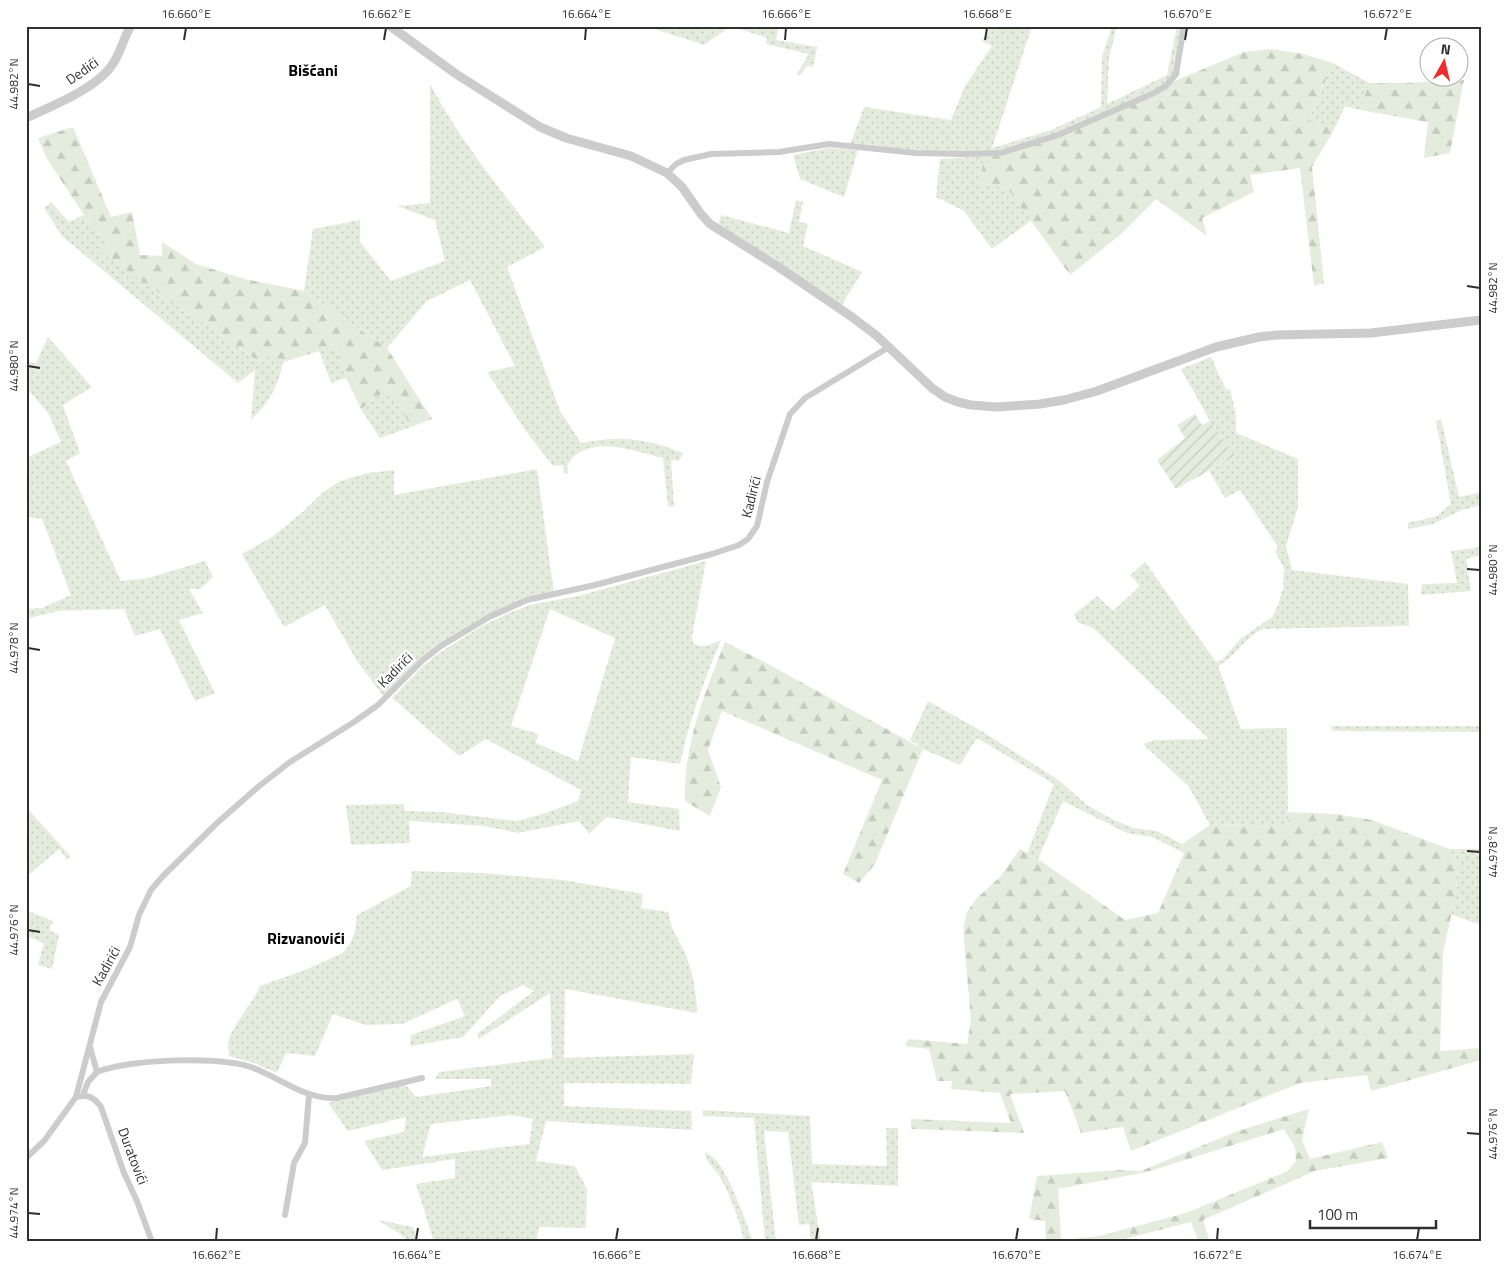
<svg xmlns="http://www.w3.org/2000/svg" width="1507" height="1268" font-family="'Titillium Web',sans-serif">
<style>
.grass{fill:url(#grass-dots);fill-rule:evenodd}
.forest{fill:url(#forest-firs);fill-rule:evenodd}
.garden{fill:url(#garden-furrows)}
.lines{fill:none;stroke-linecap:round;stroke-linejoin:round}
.minor{stroke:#ccc;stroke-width:6}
.tertiary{stroke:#ccc;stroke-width:9}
.ticks{fill:none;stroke:#2f2f2f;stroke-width:2}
.labels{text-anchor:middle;stroke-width:5;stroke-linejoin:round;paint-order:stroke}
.street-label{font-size:14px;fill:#2f2f2f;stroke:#fff}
.quarter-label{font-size:16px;font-weight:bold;fill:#000;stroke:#fff}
.neatline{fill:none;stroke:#2f2f2f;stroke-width:2}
.ticks-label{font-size:12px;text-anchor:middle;fill:#2f2f2f}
</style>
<defs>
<pattern id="grass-dots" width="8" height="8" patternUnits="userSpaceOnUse" patternTransform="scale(1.25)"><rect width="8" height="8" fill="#e4eddd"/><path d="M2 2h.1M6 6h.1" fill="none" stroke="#c4ccbe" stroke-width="1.8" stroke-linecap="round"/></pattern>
<pattern id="forest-firs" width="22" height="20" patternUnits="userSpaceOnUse" patternTransform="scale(1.25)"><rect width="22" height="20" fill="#e4eddd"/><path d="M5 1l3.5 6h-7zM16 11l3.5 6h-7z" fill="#c4ccbe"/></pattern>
<pattern id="garden-furrows" width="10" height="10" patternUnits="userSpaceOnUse" patternTransform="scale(1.25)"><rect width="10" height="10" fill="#e4eddd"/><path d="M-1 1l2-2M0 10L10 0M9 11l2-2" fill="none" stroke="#c4ccbe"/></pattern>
</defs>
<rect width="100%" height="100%" fill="#fff"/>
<path class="grass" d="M 645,26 L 731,26 L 704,45 Z
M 731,26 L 779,26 L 776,40 L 817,47 L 813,67 L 807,66 L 799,76 L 797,74 L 809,54 L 766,44 L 767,38 Z
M 991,26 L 1032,26 L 992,148 L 1051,130 L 1101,107 L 1102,57 L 1112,26 L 1117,26 L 1109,58 L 1107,104 L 1167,75 L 1177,26 L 1182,26 L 1172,82 L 1052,138 L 992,156 L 850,145 L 864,107 L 951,120 L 965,86 L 992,46 L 982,41 Z
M 1333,63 L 1369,83 L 1360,110 L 1345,106 L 1335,128 L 1309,120 Z
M 430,84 C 461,143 505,195 545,247 L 507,267 L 560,411 L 581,443 C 621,435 645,438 683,453 L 679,461 L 671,460 L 674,507 L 668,506 L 663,458 C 637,452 602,437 577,454 C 573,456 570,462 567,466 L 568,473 L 564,474 L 563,465 L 553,466 L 525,430 L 487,372 L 515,366 L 470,280 L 427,301 L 387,348 L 304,291 L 313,229 L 360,220 L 360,242 L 391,281 L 445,261 L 435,220 L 397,206 L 430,203 Z
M 828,148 L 858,150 L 844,197 L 800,179 L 793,155 Z
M 985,156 L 980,183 L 1008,189 L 1032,220 L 992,249 L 964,211 L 936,197 L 940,159 Z
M 796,200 L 803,202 L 799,222 L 808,224 L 803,246 L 862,272 L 841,306 L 718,226 L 721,215 L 789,233 Z
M 51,202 L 69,222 L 84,215 L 110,244 L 101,252 L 261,363 L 271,353 L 283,362 C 279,385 268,404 251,420 L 255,370 L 238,383 L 62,236 L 44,208 Z
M 48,337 L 92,387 L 63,405 L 80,453 L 66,461 L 121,581 L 148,578 L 205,561 L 213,577 L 200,589 L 189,589 L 203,613 L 179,620 L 215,693 L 195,701 L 160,629 L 135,636 L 124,609 L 58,611 L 26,619 L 26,609 L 42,608 L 71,595 L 42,519 L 26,517 L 26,458 L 61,442 L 48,413 L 26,387 L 26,362 L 36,363 Z
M 335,344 L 346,378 L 331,383 L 319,351 Z
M 1211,357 L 1226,390 L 1230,389 L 1236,414 L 1236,433 L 1298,459 L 1298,507 L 1286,546 L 1292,570 L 1408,584 L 1409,626 L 1263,629 C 1243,638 1236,657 1218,666 L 1241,729 L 1287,728 L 1288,827 L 1210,825 L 1189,787 L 1143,744 L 1155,740 L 1209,739 L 1093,628 L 1077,622 L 1074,614 L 1097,596 L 1113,611 L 1140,586 L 1130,575 L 1145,562 L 1216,662 L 1223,659 L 1240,639 L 1272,617 L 1278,605 L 1283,588 L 1284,568 L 1275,552 L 1278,547 L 1240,490 L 1225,498 L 1209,471 L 1234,456 L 1210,421 L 1181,369 Z
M 389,388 L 411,427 L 380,438 L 361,409 Z
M 1441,419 L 1459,497 L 1481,492 L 1481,505 L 1462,510 L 1433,524 L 1408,529 L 1408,523 L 1437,516 L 1451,504 L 1436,421 Z
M 537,469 L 554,593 L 526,600 L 439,645 L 384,697 L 357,661 L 325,605 L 284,627 L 242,554 L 272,537 L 304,511 L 322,493 L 340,481 L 368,473 L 394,470 L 394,495 Z
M 1481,547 L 1481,555 L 1466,559 L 1471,591 L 1421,595 L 1422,584 L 1457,583 L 1451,551 Z
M 706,561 L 692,637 L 693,643 C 702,650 711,644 721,640 C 704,681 689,721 680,764 L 631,757 L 628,802 L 679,809 L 680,831 L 607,817 L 589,834 L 579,821 L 518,833 L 484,826 L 409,821 L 410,843 L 351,845 L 346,805 L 404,804 L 405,811 L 441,812 L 517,821 L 546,813 L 578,801 L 581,790 L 486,739 L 459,756 L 392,698 L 421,668 L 435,656 L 480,627 L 509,613 L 530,605 L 578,596 ZM 550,609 L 615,638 L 578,761 L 536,743 L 538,734 L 511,726 Z
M 928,701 L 983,732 L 1057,779 L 1087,805 L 1110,818 L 1133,828 L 1157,831 L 1182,844 L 1184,853 L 1152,837 L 1127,833 L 1063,801 L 1038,859 L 1027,854 L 1054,784 L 977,738 L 960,765 L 923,749 L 910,740 Z
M 1331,726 L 1481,726 L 1481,732 L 1333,731 Z
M 26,807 L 71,857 L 67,859 L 59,849 L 26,877 Z
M 1449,849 L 1481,849 L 1481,925 L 1450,914 L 1456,893 L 1458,865 Z
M 412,871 L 482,873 L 563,880 L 643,894 L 641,908 L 669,912 C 669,928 680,940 686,955 C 693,973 697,995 697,1013 L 565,989 L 564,1058 L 694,1054 L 691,1084 L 564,1083 L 564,1106 L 691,1111 L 692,1130 L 546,1121 L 536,1161 L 575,1166 L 587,1189 L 586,1228 L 539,1227 L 536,1242 L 434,1242 L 416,1184 L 455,1178 L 455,1159 L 382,1170 L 364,1141 L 404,1132 L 406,1117 L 348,1131 L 328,1103 L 405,1084 L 416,1097 L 492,1086 L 491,1079 L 435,1079 L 439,1072 L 552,1058 L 550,993 L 479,1039 L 477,1034 L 534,991 L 523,985 L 500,996 L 463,1037 L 410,1046 L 411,1035 L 465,1016 L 457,999 L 402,1024 L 366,1025 L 333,1014 L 315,1056 L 286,1053 L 277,1073 L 254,1063 L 229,1056 C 229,1053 228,1048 228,1044 C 230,1027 253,1004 260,986 L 305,970 L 343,953 L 350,944 L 355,932 L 357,915 L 411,886 ZM 512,1115 L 533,1119 L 529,1144 L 422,1157 L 431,1124 Z
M 26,910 L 53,921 L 49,930 L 59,935 L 52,969 L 38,965 L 44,943 L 26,936 Z
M 703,1110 L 810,1116 L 812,1164 L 887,1166 L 886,1128 L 898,1128 L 898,1186 L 811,1182 L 821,1242 L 811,1242 L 809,1224 L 799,1225 L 788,1132 L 764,1131 L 776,1242 L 744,1242 C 741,1224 730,1195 721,1179 C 716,1169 706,1163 705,1152 C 708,1154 712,1156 715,1159 C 729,1174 746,1221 753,1242 L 765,1241 L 754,1118 L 703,1116 Z
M 378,1220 L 413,1227 L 419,1242 L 409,1242 L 403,1236 Z"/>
<path class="forest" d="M 1271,49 L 1303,54 L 1333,63 L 1309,120 L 1335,128 L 1312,167 L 1324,283 L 1314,286 L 1300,168 L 1250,175 L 1254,192 L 1202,218 L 1207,236 L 1156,199 L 1120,235 L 1070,275 L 1008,189 L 979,183 L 985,156 L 1052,138 L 1172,82 L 1244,52 Z
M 1464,80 L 1450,153 L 1424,158 L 1428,122 L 1360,110 L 1369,83 L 1406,83 Z
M 73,127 L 111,217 L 132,212 L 140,255 L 162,256 L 162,242 L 196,264 L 245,279 L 304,291 L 387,348 L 432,419 L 411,427 L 389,388 L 361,409 L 346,378 L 335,344 L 319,351 L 283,362 L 271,353 L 261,363 L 100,252 L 110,244 L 84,215 L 47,159 L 38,138 Z
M 725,642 L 768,664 L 923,749 L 875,864 L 859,883 L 843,874 L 882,780 L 722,711 L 708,750 L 721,787 L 710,816 L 685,801 C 683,746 705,692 725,642 Z
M 1288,812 L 1335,814 L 1372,820 L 1449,849 L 1458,865 L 1456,893 L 1443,953 L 1440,1051 L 1481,1048 L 1481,1060 L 1371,1091 L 1367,1075 L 1300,1083 L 1131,1151 L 1123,1127 L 1081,1133 L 1065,1091 L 1010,1094 L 1024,1133 L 911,1129 L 911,1119 L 1011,1123 L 1000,1093 L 951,1089 L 952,1081 L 937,1081 L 929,1049 L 905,1046 L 908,1039 L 967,1044 L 971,1020 L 964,941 L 964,925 L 967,912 L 976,899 L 1000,877 L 1020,849 L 1038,859 L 1125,920 L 1158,913 L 1184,853 L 1182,844 L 1210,825 L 1288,827 Z
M 1309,1109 L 1302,1140 L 1310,1159 L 1382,1142 L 1388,1158 L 1315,1171 L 1203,1220 L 1210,1242 L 1199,1242 L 1191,1222 L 1113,1242 L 1046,1242 L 1045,1221 L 1029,1219 L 1037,1176 L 1119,1170 L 1141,1171 L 1235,1132 ZM 1284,1129 L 1295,1147 L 1296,1161 L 1288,1171 L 1186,1213 L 1099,1236 L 1061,1240 L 1058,1189 L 1147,1172 Z"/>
<path class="garden" d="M 1195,414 L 1202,425 L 1210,421 L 1235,456 L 1176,489 L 1157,460 L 1185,438 L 1177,425 Z"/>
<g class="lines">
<path class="minor" d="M 667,173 L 676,164 L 684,160 L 711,154 L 779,152 L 829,144 L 916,153 L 962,154 L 1001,153 L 1058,135 L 1152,94 L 1166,86 L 1176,74 L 1184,26
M 90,1047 L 97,1072 C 129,1059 224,1055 256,1069 C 283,1080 307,1100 337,1098 L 422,1078
M 83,1095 L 88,1082 L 97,1072
M 76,1097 C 88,1094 94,1097 101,1107 L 124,1173 L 137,1201 L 152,1242
M 26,1158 L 44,1141 L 76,1097 L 101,1002 L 130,947 L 139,915 L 151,890 L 163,876 L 217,823 L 258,787 L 290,762 L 354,722 L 378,705 L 423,660 L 441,646 L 489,617 L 527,600 L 595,585 L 712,554 L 739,545 L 748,539 L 757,526 L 767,482 L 790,414 L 805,398 L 889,347
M 285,1215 L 294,1163 L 305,1143 L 309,1095"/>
<path class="tertiary" d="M 390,26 L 456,74 L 540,127 L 566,138 L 631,156 L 667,173 L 682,187 L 701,214 L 710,224 L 777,266 L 852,317 L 877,336 L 932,388 L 945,397 L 958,402 L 971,405 L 997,407 L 1040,404 L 1064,400 L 1097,391 L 1216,347 L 1259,337 L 1277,335 L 1371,333 L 1481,320
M 26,118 C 52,106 97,88 112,65 C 121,53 123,38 131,26"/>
</g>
<path class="ticks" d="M 184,40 L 186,28M 384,40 L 386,28M 585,40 L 586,28M 785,40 L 786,28M 985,40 L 987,28M 1185,40 L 1187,28M 1385,40 L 1387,28M 28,84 L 40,86M 1467,286 L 1480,288M 28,366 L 40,368M 1467,569 L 1480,570M 28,648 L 40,650M 1467,851 L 1480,852M 28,930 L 40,932M 1467,1133 L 1480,1134M 28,1213 L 40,1214M 216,1240 L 217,1228M 416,1240 L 418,1228M 616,1240 L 618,1228M 816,1240 L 818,1228M 1016,1240 L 1018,1228M 1217,1240 L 1218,1228M 1417,1240 L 1419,1228"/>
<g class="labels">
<g class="street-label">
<text transform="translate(82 71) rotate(-35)" y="5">Dedići</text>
<text transform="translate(751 497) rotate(-76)" y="5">Kadirići</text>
<text transform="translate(395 670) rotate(-45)" y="5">Kadirići</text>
<text transform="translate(106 966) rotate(-61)" y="5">Kadirići</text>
<text transform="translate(133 1156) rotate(69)" y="5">Duratovići</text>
</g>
<g class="quarter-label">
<text x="313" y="76">Bišćani</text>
<text x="306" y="944">Rizvanovići</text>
</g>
</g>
<rect width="1507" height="1268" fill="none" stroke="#ffffff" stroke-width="55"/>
<g transform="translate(1444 62) rotate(8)"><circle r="24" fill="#ffffff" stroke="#acacac"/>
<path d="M0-4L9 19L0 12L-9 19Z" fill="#ec2c2e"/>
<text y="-8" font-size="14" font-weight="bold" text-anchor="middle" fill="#2f2f2f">N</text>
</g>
<path d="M1310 1220v8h126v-8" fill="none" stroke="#2f2f2f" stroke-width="2.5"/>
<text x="1317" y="1220" font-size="15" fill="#2f2f2f" stroke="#ffffff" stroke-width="4" paint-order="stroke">100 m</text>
<rect x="28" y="28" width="1452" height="1212" class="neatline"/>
<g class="ticks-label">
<text x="186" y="18">16.660°E</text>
<text x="386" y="18">16.662°E</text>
<text x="586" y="18">16.664°E</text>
<text x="786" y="18">16.666°E</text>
<text x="987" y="18">16.668°E</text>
<text x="1187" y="18">16.670°E</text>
<text x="1387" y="18">16.672°E</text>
<text transform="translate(14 84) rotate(-90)" y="4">44.982°N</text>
<text transform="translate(1493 288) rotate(-90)" y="4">44.982°N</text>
<text transform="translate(14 366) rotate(-90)" y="4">44.980°N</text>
<text transform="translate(1493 570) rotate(-90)" y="4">44.980°N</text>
<text transform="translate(14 648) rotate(-90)" y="4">44.978°N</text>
<text transform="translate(1493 852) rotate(-90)" y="4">44.978°N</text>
<text transform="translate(14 930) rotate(-90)" y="4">44.976°N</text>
<text transform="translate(1493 1134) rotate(-90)" y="4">44.976°N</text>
<text transform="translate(14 1213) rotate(-90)" y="4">44.974°N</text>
<text x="216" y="1259">16.662°E</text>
<text x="416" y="1259">16.664°E</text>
<text x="616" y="1259">16.666°E</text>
<text x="816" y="1259">16.668°E</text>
<text x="1016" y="1259">16.670°E</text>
<text x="1217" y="1259">16.672°E</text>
<text x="1417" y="1259">16.674°E</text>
</g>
</svg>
